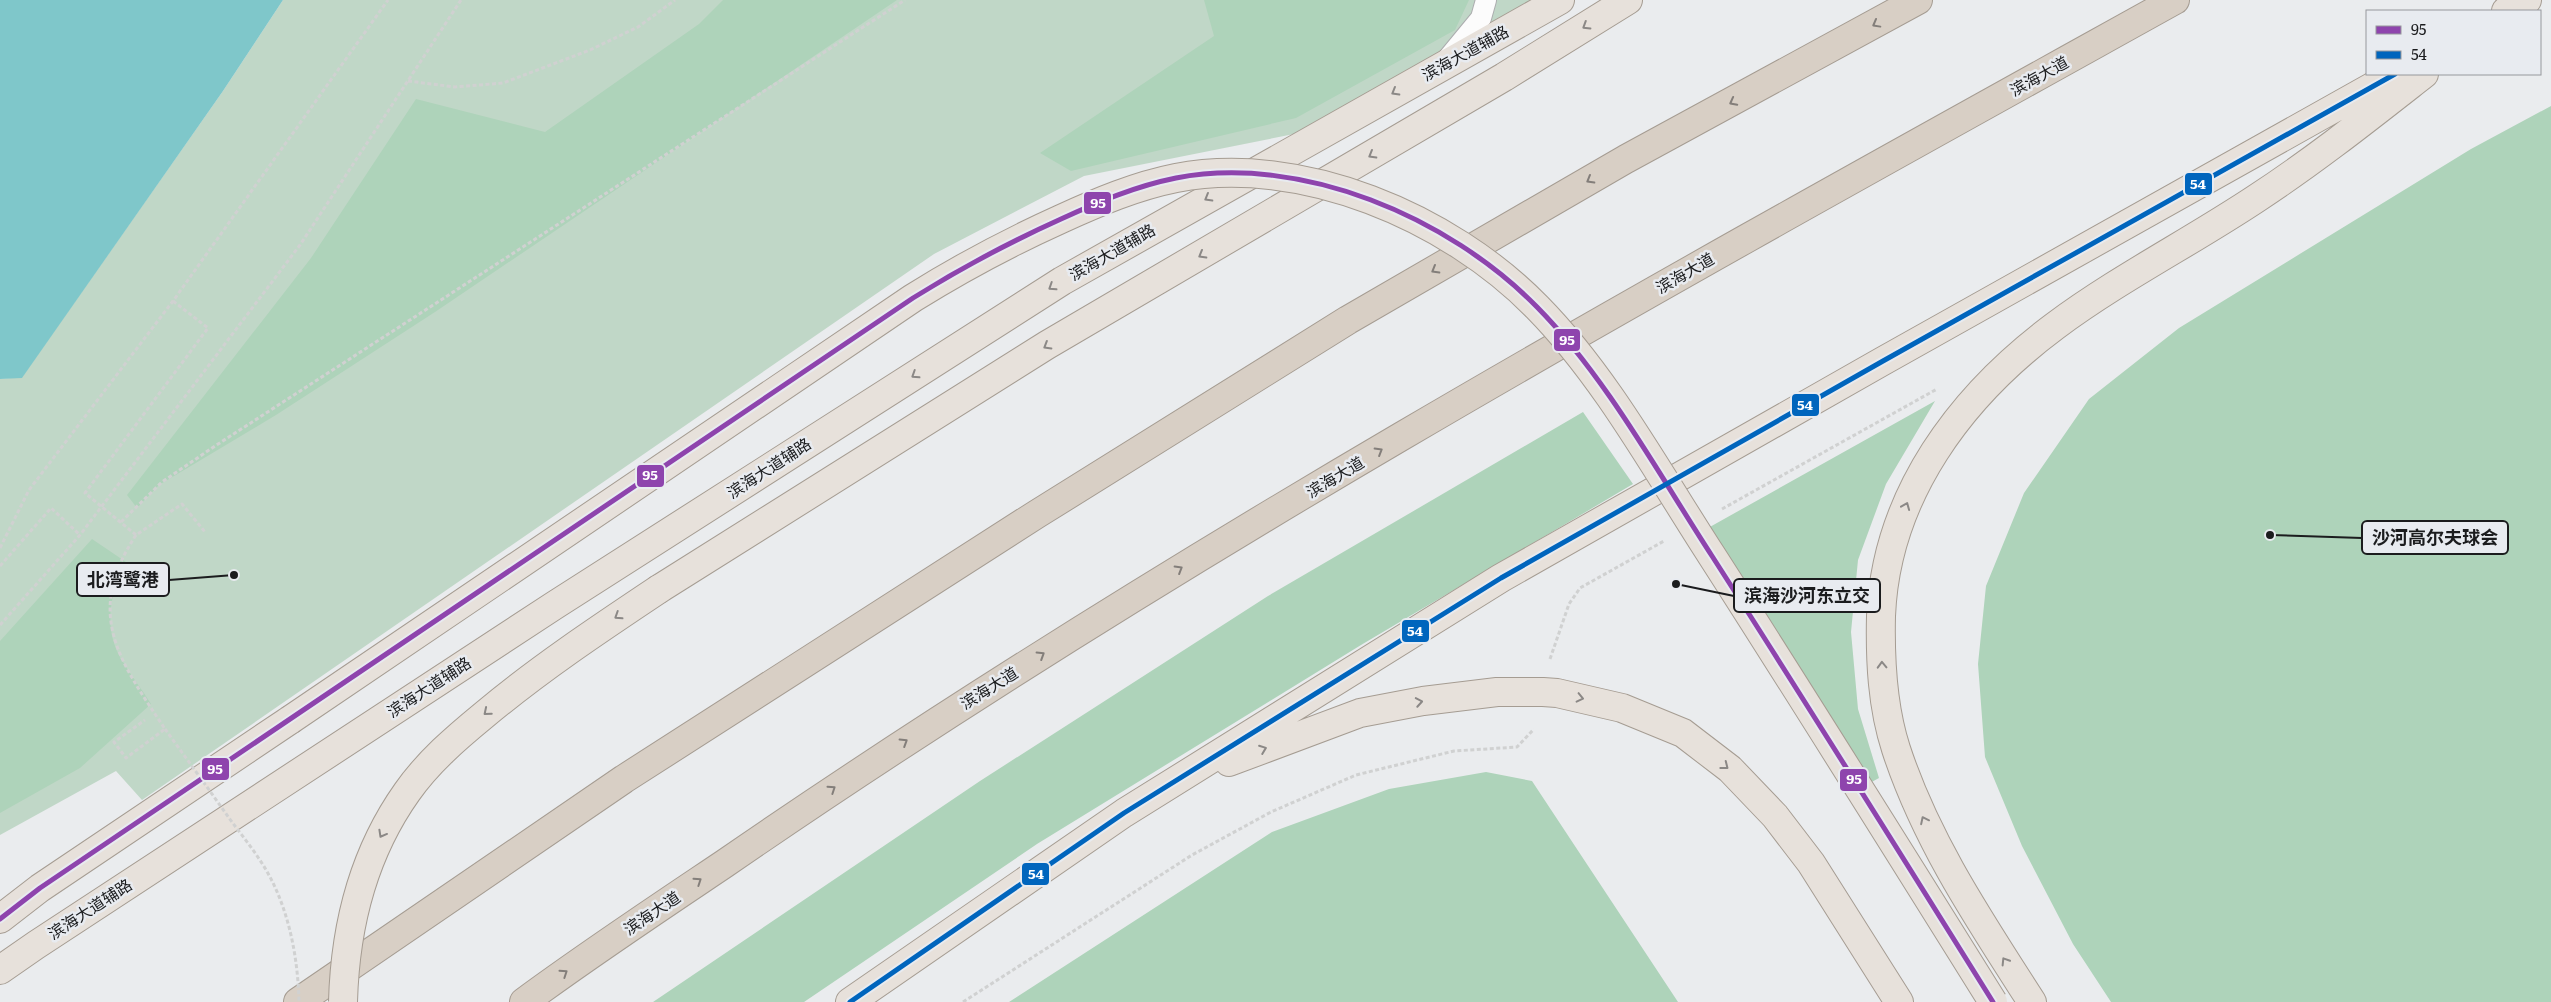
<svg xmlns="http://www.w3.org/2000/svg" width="2551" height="1002" font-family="Literata,'Noto Sans SC',serif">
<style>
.green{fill:#c0d7c7}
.forest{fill:#aed3ba}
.water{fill:#7fc7ca}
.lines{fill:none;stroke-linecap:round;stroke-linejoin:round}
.lane-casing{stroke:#acadaf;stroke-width:22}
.primary-casing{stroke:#a59c92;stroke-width:30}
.highway-casing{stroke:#a59c92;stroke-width:30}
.path{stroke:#d0d1d1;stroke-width:3;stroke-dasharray:4 2.5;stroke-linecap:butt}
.lane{stroke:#fcfcfc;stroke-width:20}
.primary{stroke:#e7e1db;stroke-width:28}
.highway{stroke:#d8cfc5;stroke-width:28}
.primary-bridge-casing{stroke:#a59c92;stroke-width:30;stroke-linecap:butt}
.path-bridge{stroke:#d0d1d1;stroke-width:3;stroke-dasharray:4 2.5;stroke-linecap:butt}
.primary-bridge{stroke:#e7e1db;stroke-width:28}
.bus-1-casing{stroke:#e8ebf0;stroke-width:9}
.bus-2-casing{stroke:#e8ebf0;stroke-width:9}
.bus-1{stroke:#8e44ad;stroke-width:5}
.bus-2{stroke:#0065bd;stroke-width:5}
.oneway{stroke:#837e7a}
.oneway2{stroke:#8b8886}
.labels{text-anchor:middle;stroke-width:5;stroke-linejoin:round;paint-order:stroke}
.street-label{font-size:16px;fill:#1b1c1e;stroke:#e8ebf0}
.leader{fill:none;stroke:#1b1c1e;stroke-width:2}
.callout-dot{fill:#1b1c1e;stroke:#e8ebf0;stroke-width:2}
.callout{fill:#e8ebf0;stroke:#1b1c1e;stroke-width:2}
.callout-label{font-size:18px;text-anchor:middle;font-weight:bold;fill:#1b1c1e}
.line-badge{stroke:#e8ebf0;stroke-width:2}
.badge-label{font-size:14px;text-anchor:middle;font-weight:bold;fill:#fff}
</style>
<rect width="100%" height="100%" fill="#eaecee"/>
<path class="green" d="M 283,0 L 1532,0 L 1299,133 L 1084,176 L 934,254 L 142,800 L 116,771 L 0,835 L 0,379 L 22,377 L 223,91 Z"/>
<path class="forest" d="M 723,0 L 897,0 L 435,312 L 276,415 L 159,485 L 137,508 L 127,495 L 311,258 L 416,99 L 545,132 L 699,24 Z
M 1204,0 L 1469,0 L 1455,30 L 1296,118 L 1071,171 L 1040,153 L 1214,36 Z
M 2551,106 L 2551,1002 L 2111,1002 L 2073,944 L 2022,846 L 1985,757 L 1978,664 L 1986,586 L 2024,493 L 2089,399 L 2179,328 L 2471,149 Z
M 1935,401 L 1886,484 L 1858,560 L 1851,632 L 1858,709 L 1879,778 L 1868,784 L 1708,528 Z
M 1583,412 L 1633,484 L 1361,645 L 1037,844 L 804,1002 L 653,1002 L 980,781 L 1268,596 Z
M 92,539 L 126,562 C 110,592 103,628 121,659 C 130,674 141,688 151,704 L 80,768 L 0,813 L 0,641 Z
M 1486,772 L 1532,781 L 1678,1002 L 1009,1002 L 1272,832 L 1389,789 Z"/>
<path class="water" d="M 0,0 L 283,0 L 223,91 L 22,378 L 0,379 Z"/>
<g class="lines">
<g class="lane-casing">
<path id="lane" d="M 1448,58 L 1481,18 L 1486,0"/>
</g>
<g class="primary-casing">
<path id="primary" d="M 2506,11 L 2527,0
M 659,589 L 1047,345 L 1504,77 L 1628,0
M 1229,762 L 1360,713 L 1423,701 L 1497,692 L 1543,692 L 1557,693 L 1622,708 L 1683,733 L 1730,769 L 1775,816 L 1811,863 L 1899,1002
M 0,919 L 40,888 L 290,720
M 0,970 L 36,945 L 555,605 L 1062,281 L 1560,0
M 850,1002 L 1124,813 L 1501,578 L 1883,361 L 2395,74
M 2032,1002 C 1980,921 1926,841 1896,749 C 1882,706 1880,660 1881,616 C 1886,495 1961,396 2055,326 C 2118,279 2191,242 2257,198 C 2315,160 2369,117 2424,74"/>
</g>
<g class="highway-casing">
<path id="highway" d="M 298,1002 L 624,779 L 1037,514 L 1348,320 L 1626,159 L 1918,0
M 524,1002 C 589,954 657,909 724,864 C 1188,544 1683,273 2175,0"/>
</g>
<path class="path" d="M 408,81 L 455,87 L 503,83 L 590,50 L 638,27 L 675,0
M 173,301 L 208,328 L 85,493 L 136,535 L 182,504 L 205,532
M 1722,509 L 1937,389
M 121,522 L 162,482 L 215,446 L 905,0
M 136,535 C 84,614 119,660 165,729 L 126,758 L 114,742 L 145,720
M 0,548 L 29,490 L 173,301 L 388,0
M 0,566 L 51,508 L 80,535
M 0,625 L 80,535 L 300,245 L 461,0
M 1550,659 L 1569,604 L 1580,588 L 1664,541
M 963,1002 L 1192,855 L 1271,812 L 1356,775 L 1454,751 L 1517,747 L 1534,729"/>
<use href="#lane" class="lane"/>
<use href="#primary" class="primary"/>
<use href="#highway" class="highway"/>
<g class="primary-bridge-casing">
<path id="primary-bridge" d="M 290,720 L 913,298 C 961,268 1010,242 1061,219 C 1098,202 1136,186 1176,178 C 1301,154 1449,217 1537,307 C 1606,377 1658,473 1712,556 C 1807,704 1900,853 1993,1002
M 343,1002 C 345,927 363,854 407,792 C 428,762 456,738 484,715 C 539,669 599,629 659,589"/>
</g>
<path class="path-bridge" d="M 165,729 C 186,758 208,788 229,818 C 243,837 259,856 270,877 C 290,915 298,960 299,1002"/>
<use href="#primary-bridge" class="primary-bridge"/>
<g class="bus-1-casing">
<path id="bus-1" d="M 0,919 L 40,888 L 913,298 C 961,268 1010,242 1061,219 C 1098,202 1136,186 1176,178 C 1301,154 1449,217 1537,307 C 1606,377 1658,473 1712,556 C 1807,704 1900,853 1993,1002"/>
</g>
<g class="bus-2-casing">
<path id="bus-2" d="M 850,1002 L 1124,813 L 1501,578 L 1883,361 L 2395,74"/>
</g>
<use href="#bus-1" class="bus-1"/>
<use href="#bus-2" class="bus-2"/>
</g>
<defs><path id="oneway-chevron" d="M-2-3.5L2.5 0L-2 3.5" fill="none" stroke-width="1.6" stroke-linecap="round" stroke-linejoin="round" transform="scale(1.25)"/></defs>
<g class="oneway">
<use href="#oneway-chevron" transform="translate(1876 24) rotate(151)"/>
<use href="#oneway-chevron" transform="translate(1733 102) rotate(152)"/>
<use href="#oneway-chevron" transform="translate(1590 180) rotate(150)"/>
<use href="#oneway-chevron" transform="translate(1435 270) rotate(150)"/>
<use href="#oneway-chevron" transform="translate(1379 451) rotate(-31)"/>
<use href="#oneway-chevron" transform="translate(1179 569) rotate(-31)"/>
<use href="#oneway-chevron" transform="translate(1041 655) rotate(-32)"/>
<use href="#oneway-chevron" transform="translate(904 742) rotate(-32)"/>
<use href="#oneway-chevron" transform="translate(832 789) rotate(-34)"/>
<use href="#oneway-chevron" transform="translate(698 881) rotate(-34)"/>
<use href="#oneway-chevron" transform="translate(564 973) rotate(-34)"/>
</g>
<g class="oneway2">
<use href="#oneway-chevron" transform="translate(1586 26) rotate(148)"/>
<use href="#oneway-chevron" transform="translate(1395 92) rotate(150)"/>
<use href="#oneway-chevron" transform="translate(1372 155) rotate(150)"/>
<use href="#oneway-chevron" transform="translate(1208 198) rotate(150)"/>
<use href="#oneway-chevron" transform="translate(1202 255) rotate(150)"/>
<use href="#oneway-chevron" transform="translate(1052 287) rotate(147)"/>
<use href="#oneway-chevron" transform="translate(1047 346) rotate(149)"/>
<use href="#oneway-chevron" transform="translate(915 375) rotate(147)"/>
<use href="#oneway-chevron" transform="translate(1906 506) rotate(-68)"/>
<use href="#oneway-chevron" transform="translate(618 616) rotate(147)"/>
<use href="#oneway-chevron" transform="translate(1882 665) rotate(-92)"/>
<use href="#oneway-chevron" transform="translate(1580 698) rotate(13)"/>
<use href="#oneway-chevron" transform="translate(1419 702) rotate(-10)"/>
<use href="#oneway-chevron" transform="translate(487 712) rotate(140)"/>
<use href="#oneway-chevron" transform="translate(1263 749) rotate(-21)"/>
<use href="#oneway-chevron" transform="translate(1725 766) rotate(38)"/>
<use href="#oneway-chevron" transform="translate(1924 820) rotate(-116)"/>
<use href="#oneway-chevron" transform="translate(382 834) rotate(119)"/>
<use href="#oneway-chevron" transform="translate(2005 961) rotate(-122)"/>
</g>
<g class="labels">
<g class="street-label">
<text transform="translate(1465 53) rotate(-29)" y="6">滨海大道辅路</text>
<text transform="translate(2039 76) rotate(-29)" y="6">滨海大道</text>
<text transform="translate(1112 252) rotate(-30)" y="6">滨海大道辅路</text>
<text transform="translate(1685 273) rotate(-30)" y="6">滨海大道</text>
<text transform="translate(769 468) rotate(-33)" y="6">滨海大道辅路</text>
<text transform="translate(1335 477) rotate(-31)" y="6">滨海大道</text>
<text transform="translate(429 687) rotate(-33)" y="6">滨海大道辅路</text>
<text transform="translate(989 688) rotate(-32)" y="6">滨海大道</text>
<text transform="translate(90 909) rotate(-33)" y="6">滨海大道辅路</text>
<text transform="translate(652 913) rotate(-34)" y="6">滨海大道</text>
</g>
</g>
<path class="leader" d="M2270 535L2362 538M234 575L169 580M1676 584L1734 596"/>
<g class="callout-dot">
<circle cx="2270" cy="535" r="5"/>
<circle cx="234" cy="575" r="5"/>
<circle cx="1676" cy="584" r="5"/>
</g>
<g class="callout">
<rect x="2362" y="521" width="146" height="33" rx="5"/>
<rect x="77" y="563" width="92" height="33" rx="5"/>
<rect x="1734" y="579" width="146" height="33" rx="5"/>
</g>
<g class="callout-label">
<text x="2435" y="544">沙河高尔夫球会</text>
<text x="123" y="586">北湾鹭港</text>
<text x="1807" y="602">滨海沙河东立交</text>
</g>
<g class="line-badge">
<rect x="2184" y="172" width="29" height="24" rx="5" fill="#0065bd"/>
<rect x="1083" y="191" width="29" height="24" rx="5" fill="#8e44ad"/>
<rect x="1553" y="328" width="28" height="24" rx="5" fill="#8e44ad"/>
<rect x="1791" y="393" width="29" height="24" rx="5" fill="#0065bd"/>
<rect x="636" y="464" width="29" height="24" rx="5" fill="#8e44ad"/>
<rect x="1401" y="619" width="29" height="24" rx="5" fill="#0065bd"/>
<rect x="201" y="757" width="29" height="24" rx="5" fill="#8e44ad"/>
<rect x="1839" y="768" width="29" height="24" rx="5" fill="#8e44ad"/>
<rect x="1021" y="862" width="29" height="24" rx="5" fill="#0065bd"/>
</g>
<g class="badge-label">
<text x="2198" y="189">54</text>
<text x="1098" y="208">95</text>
<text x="1567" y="345">95</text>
<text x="1805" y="410">54</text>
<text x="650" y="480">95</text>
<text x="1415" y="636">54</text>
<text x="215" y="774">95</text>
<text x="1854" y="784">95</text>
<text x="1036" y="879">54</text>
</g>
<rect x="2366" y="10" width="175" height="65" fill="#e8ebf0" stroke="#96989c"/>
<rect x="2376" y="26" width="25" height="8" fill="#8e44ad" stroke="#96989c"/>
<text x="2411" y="35" font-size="15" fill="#1b1c1e">95</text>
<rect x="2376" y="51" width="25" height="8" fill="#0065bd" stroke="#96989c"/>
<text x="2411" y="60" font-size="15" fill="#1b1c1e">54</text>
</svg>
